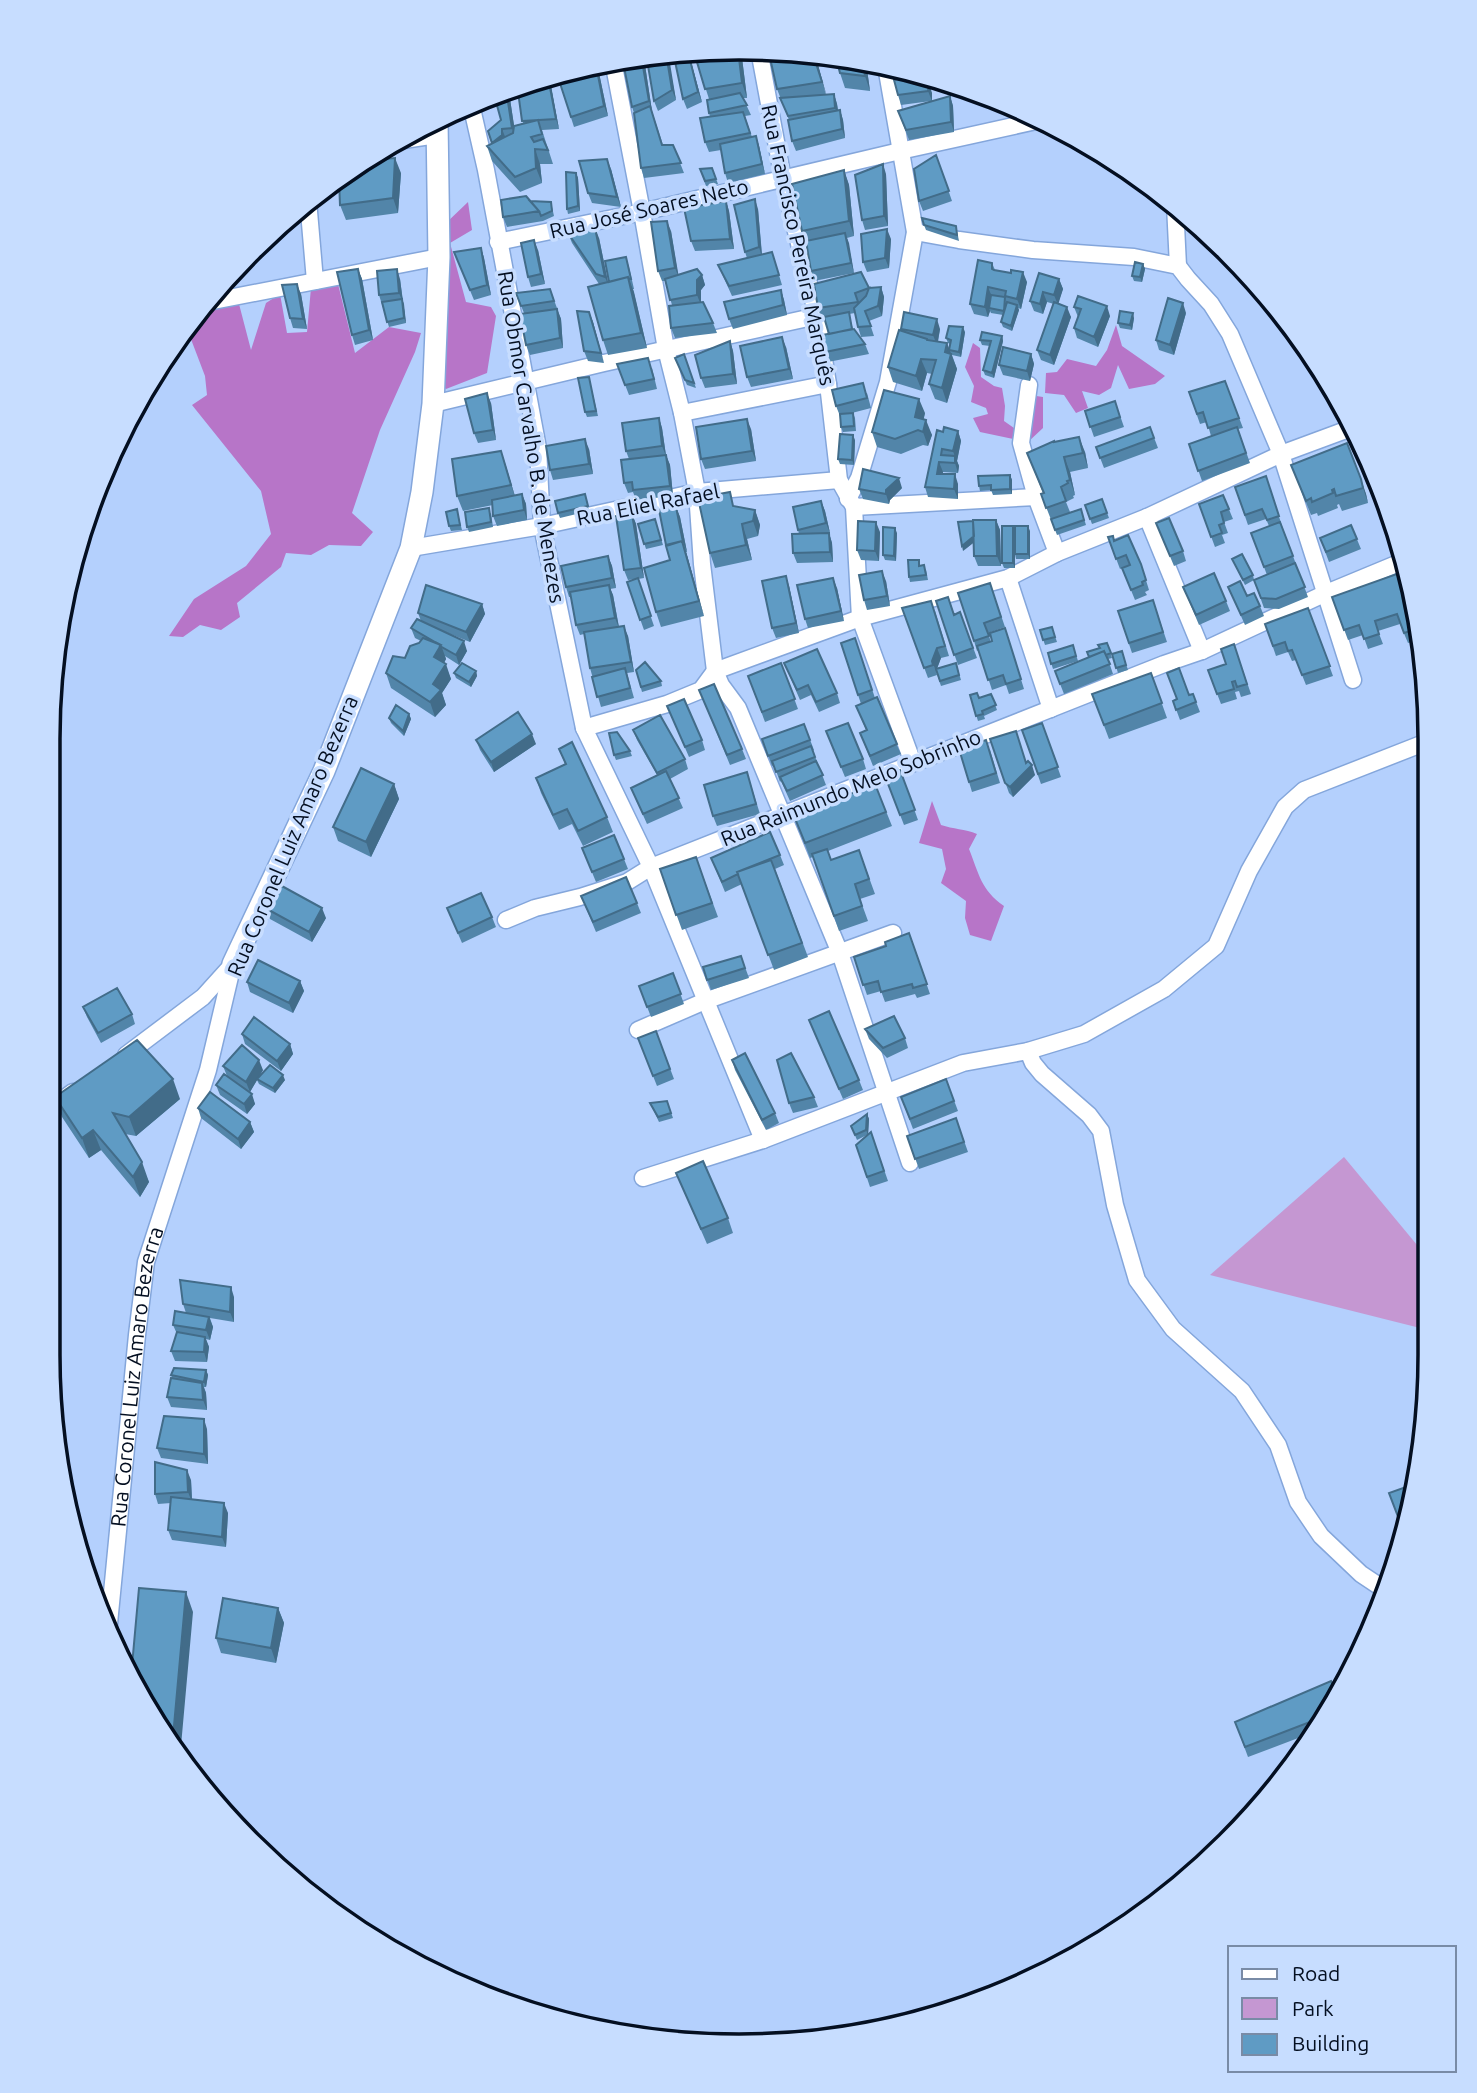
<svg xmlns="http://www.w3.org/2000/svg" width="1477" height="2093" font-family="Ubuntu,sans-serif">
<style>
.green{fill:#c597d2}
.forest{fill:#b775c8}
.lines{fill:none;stroke-linecap:round;stroke-linejoin:round}
.minor-casing{stroke:#84a6db;stroke-width:19}
.tertiary-casing{stroke:#84a6db;stroke-width:24}
.minor{stroke:#fff;stroke-width:16}
.tertiary{stroke:#fff;stroke-width:21}
.wall{fill:#5285a9}
.shaded-wall{fill:#426c89}
.building{fill:#5f9bc4;stroke:#426c89;stroke-width:2}
.labels{text-anchor:middle;stroke-width:7;stroke-linejoin:round;paint-order:stroke}
.street-label{font-size:21px;fill:#040f21;stroke:#c7ddff}
.rim{fill:none;stroke:#040f21;stroke-width:3.5}
</style>
<rect width="100%" height="100%" fill="#b4d0fd"/>
<path class="green" d="M 1344,1157 L 1427,1257 L 1428,1330 L 1210,1275 Z"/>
<path class="forest" d="M 468,202 L 472,230 L 450,243 L 466,302 L 491,307 L 496,316 L 487,373 L 446,389 L 441,385 L 445,224 Z
M 338,284 L 355,353 L 389,327 L 421,333 L 415,352 L 380,430 L 352,513 L 373,532 L 361,546 L 329,545 L 311,555 L 286,553 L 281,567 L 237,603 L 240,617 L 221,630 L 200,625 L 183,637 L 169,636 L 194,599 L 246,566 L 271,534 L 261,491 L 192,405 L 207,395 L 205,376 L 189,334 L 204,310 L 239,304 L 251,350 L 266,303 L 280,294 L 287,333 L 307,332 L 311,288 Z
M 1116,325 L 1122,346 L 1165,376 L 1155,384 L 1129,389 L 1118,365 L 1111,388 L 1099,395 L 1082,391 L 1088,408 L 1076,413 L 1064,395 L 1045,393 L 1046,373 L 1057,372 L 1067,359 L 1096,366 L 1107,350 Z
M 973,343 L 980,348 L 981,377 L 994,386 L 1002,388 L 1005,406 L 1004,421 L 1014,428 L 1023,394 L 1043,397 L 1043,428 L 1028,442 L 980,432 L 973,418 L 988,414 L 986,408 L 971,402 L 974,386 L 965,367 Z
M 932,801 L 941,825 C 953,829 965,829 977,834 L 969,849 C 979,874 981,890 1004,906 L 991,941 L 970,935 L 965,918 L 966,901 L 941,883 L 946,869 L 942,849 L 919,843 Z"/>
<g class="lines">
<g class="minor-casing">
<g id="minor">
<path d="M 759,50 L 783,179 L 817,316 L 828,384 L 839,480 L 854,507 L 860,618 L 913,763"/>
<path d="M 613,61 L 642,212 L 666,349 L 682,413 L 697,492 L 702,564 L 715,671 L 721,685 L 738,708 L 840,953 L 910,1163"/>
<path d="M 471,104 L 486,170 L 538,448 L 542,526 L 584,728"/>
<path d="M 390,142 L 437,135"/>
<path d="M 308,200 L 315,281"/>
<path d="M 1175,205 L 1178,266"/>
<path d="M 915,232 L 959,240 L 1033,250 L 1134,257 L 1178,266 L 1188,279 L 1211,304 L 1230,334 L 1281,454 L 1353,680"/>
<path d="M 498,242 L 642,212 L 900,151 L 1045,119"/>
<path d="M 203,303 L 439,257"/>
<path d="M 1029,385 L 1021,443 L 1036,497 L 1057,553"/>
<path d="M 433,404 L 604,363 L 817,316"/>
<path d="M 682,413 L 828,384"/>
<path d="M 848,499 L 859,478 L 888,382 L 915,232 L 886,66"/>
<path d="M 854,507 L 1036,497"/>
<path d="M 1147,517 L 1202,651"/>
<path d="M 411,548 L 542,526 L 697,492 L 839,480"/>
<path d="M 1008,578 L 1051,709"/>
<path d="M 506,920 L 535,908 L 580,897 L 627,882 L 651,867 L 584,728 L 667,704 L 701,690 L 715,671 L 860,618 L 1008,578 L 1057,553 L 1147,517 L 1281,454 L 1354,427"/>
<path d="M 638,1030 L 705,1001 L 893,933"/>
<path d="M 1028,1051 L 1084,1034 L 1164,989 L 1216,946 L 1249,871 L 1285,807 L 1304,790 L 1424,743"/>
<path d="M 126,1055 L 203,997 L 231,966"/>
<path d="M 47,1111 L 73,1092"/>
<path d="M 763,1140 L 651,867 L 1164,664 L 1202,651 L 1324,594 L 1406,560"/>
<path d="M 643,1178 L 763,1140 L 963,1063 L 1028,1051 L 1033,1063 L 1042,1074 L 1089,1115 L 1101,1131 L 1115,1205 L 1137,1280 L 1173,1329 L 1242,1391 L 1278,1445 L 1298,1502 L 1321,1536 L 1361,1574 L 1385,1590"/>
<path id="s1" d="M 108,1634 L 137,1335 L 146,1262 L 208,1070 L 233,964"/>
</g>
</g>
<g class="tertiary-casing">
<path id="tertiary" d="M 233,964 L 324,771 L 411,548 L 422,492 L 433,404 L 439,257 L 437,120"/>
</g>
<use href="#minor" class="minor"/>
<use href="#tertiary" class="tertiary"/>
</g>
<path class="wall" d="M 741,50 L 747,98 L 743,98 L 751,115 L 745,116 L 752,137 L 756,136 L 759,146 L 765,174 L 728,183 L 725,173 L 721,150 L 709,152 L 705,142 L 710,117 L 709,113 L 709,99 L 694,52 Z
M 667,53 L 676,100 L 658,111 L 654,101 L 646,54 Z
M 815,54 L 826,95 L 834,94 L 837,104 L 838,110 L 840,110 L 843,120 L 845,138 L 796,151 L 792,141 L 789,120 L 777,89 Z
M 642,55 L 645,65 L 652,111 L 663,145 L 673,145 L 684,173 L 644,178 L 641,168 L 634,113 L 632,107 Z
M 836,57 L 866,62 L 870,91 L 845,88 L 840,73 Z
M 690,58 L 702,102 L 687,109 L 683,99 Z
M 893,67 L 911,70 L 895,72 Z
M 599,73 L 608,116 L 574,127 L 557,74 Z
M 549,76 L 559,129 L 542,130 L 553,164 L 540,164 L 542,183 L 520,192 L 492,161 L 487,146 L 492,144 L 501,120 L 506,89 L 510,99 L 514,126 L 523,123 L 517,84 Z
M 915,81 L 932,93 L 932,101 L 950,96 L 953,106 L 954,132 L 909,140 L 898,111 L 931,101 L 901,105 L 898,95 Z
M 936,155 L 952,201 L 923,211 L 919,201 Z
M 712,168 L 718,184 L 706,186 L 700,169 Z
M 611,169 L 621,207 L 592,203 L 588,193 Z
M 844,170 L 849,185 L 854,236 L 847,238 L 854,273 L 814,281 L 811,271 L 806,241 L 802,231 Z
M 401,173 L 398,213 L 346,220 L 340,205 Z
M 576,173 L 578,178 L 580,211 L 568,214 L 567,209 Z
M 886,174 L 888,226 L 865,230 L 862,220 Z
M 530,201 L 552,207 L 554,216 L 543,221 L 507,227 L 503,217 Z
M 726,201 L 729,211 L 734,249 L 695,251 L 691,241 Z
M 758,209 L 762,254 L 772,252 L 782,285 L 732,296 L 718,265 L 747,258 L 745,252 Z
M 924,225 L 957,231 L 959,241 L 926,230 Z
M 671,231 L 678,275 L 702,275 L 705,285 L 701,290 L 701,302 L 713,323 L 717,333 L 675,338 L 671,328 L 672,305 L 665,281 L 662,281 L 658,271 Z
M 568,233 L 599,238 L 608,282 L 609,282 L 626,257 L 629,267 L 634,289 L 633,289 L 647,348 L 608,355 L 603,340 L 599,284 L 572,243 Z
M 891,239 L 889,268 L 867,272 L 863,262 Z
M 481,248 L 484,258 L 491,295 L 474,300 L 454,252 Z
M 538,250 L 545,284 L 531,287 L 528,277 Z
M 992,263 L 995,270 L 1027,282 L 1021,309 L 1018,308 L 1019,310 L 1012,331 L 1003,327 L 1001,322 L 1003,315 L 991,313 L 990,311 L 988,317 L 974,314 L 970,304 Z
M 1143,264 L 1145,269 L 1142,282 L 1134,281 L 1132,276 Z
M 358,269 L 362,279 L 373,340 L 355,345 L 352,335 Z
M 400,279 L 406,323 L 389,327 L 379,295 Z
M 1059,279 L 1063,289 L 1058,303 L 1071,317 L 1054,365 L 1041,360 L 1037,350 L 1054,304 L 1047,302 L 1043,314 L 1034,311 L 1030,301 Z
M 814,284 L 869,288 L 881,287 L 884,297 L 882,316 L 869,321 L 874,336 L 861,337 L 858,327 L 855,313 L 849,314 L 853,329 L 865,344 L 869,354 L 828,362 L 825,352 L 829,334 L 825,318 L 821,318 L 818,308 Z
M 550,289 L 561,319 L 563,348 L 530,355 L 526,345 L 524,313 L 516,293 Z
M 781,290 L 784,300 L 787,315 L 733,329 L 729,319 Z
M 301,294 L 307,329 L 293,328 L 290,318 Z
M 1074,307 L 1110,316 L 1098,347 L 1077,338 L 1074,328 L 1078,317 Z
M 589,312 L 593,322 L 604,363 L 588,361 L 584,351 Z
M 1186,313 L 1174,355 L 1159,350 L 1156,340 Z
M 1134,318 L 1132,330 L 1120,328 L 1118,323 Z
M 901,329 L 940,329 L 938,342 L 947,343 L 949,350 L 950,344 L 948,343 L 946,338 L 965,332 L 961,357 L 952,355 L 957,369 L 947,403 L 935,399 L 929,384 L 932,374 L 927,373 L 922,391 L 893,382 L 888,367 L 902,331 Z
M 1002,336 L 1003,341 L 994,378 L 985,375 L 983,370 L 990,346 L 982,345 L 980,340 Z
M 730,341 L 733,351 L 737,384 L 705,388 L 701,378 Z
M 786,347 L 793,379 L 751,387 L 747,377 Z
M 684,354 L 696,388 L 687,385 L 675,358 Z
M 1031,354 L 1034,364 L 1030,381 L 1003,375 L 999,365 Z
M 617,364 L 652,368 L 657,389 L 629,395 Z
M 589,377 L 598,416 L 587,417 L 585,412 Z
M 1225,381 L 1243,428 L 1238,429 L 1250,463 L 1202,481 L 1189,444 L 1211,436 L 1207,422 L 1200,424 L 1189,392 Z
M 867,393 L 871,408 L 848,414 L 853,413 L 855,418 L 856,431 L 843,432 L 841,427 L 840,416 L 836,406 Z
M 1115,401 L 1124,427 L 1094,437 L 1085,411 Z
M 491,403 L 496,440 L 478,443 L 474,433 Z
M 925,413 L 923,420 L 932,435 L 928,446 L 923,445 L 901,454 L 877,447 L 872,432 Z
M 659,418 L 662,428 L 666,455 L 670,465 L 673,496 L 636,500 L 633,492 L 628,493 L 624,483 L 629,459 L 626,451 Z
M 1150,427 L 1158,448 L 1104,468 L 1096,447 Z
M 751,429 L 756,461 L 705,469 L 701,459 Z
M 958,431 L 961,441 L 957,461 L 959,466 L 958,473 L 943,472 L 943,474 L 958,484 L 958,499 L 928,497 L 925,487 L 943,432 Z
M 855,440 L 854,465 L 840,464 L 838,459 Z
M 1054,442 L 1085,452 L 1088,468 L 1070,472 L 1075,495 L 1073,496 L 1074,498 L 1066,502 L 1070,512 L 1081,509 L 1086,525 L 1057,535 L 1041,494 L 1043,493 L 1027,453 Z
M 1347,443 L 1366,494 L 1368,503 L 1342,511 L 1339,504 L 1337,505 L 1338,508 L 1318,516 L 1317,513 L 1311,515 L 1291,465 Z
M 589,449 L 593,474 L 553,480 L 550,470 Z
M 501,451 L 515,496 L 522,494 L 526,504 L 527,520 L 497,526 L 493,516 L 493,505 L 463,511 L 457,496 Z
M 1010,475 L 1012,480 L 1012,494 L 993,495 L 991,490 L 980,491 L 979,486 Z
M 1266,476 L 1282,526 L 1308,597 L 1279,609 L 1264,608 L 1254,580 L 1245,585 L 1232,559 L 1253,575 L 1254,580 L 1267,575 L 1251,533 L 1269,526 L 1266,519 L 1248,525 L 1235,487 Z
M 902,488 L 890,500 L 889,504 L 863,499 L 859,489 Z
M 585,494 L 589,511 L 560,518 L 558,513 Z
M 1223,495 L 1233,519 L 1224,522 L 1228,533 L 1222,535 L 1225,543 L 1215,547 L 1199,504 Z
M 1102,499 L 1109,518 L 1092,524 L 1085,505 Z
M 821,501 L 825,511 L 830,533 L 829,533 L 832,543 L 833,562 L 797,563 L 793,553 L 799,534 L 798,530 Z
M 676,507 L 680,517 L 687,552 L 686,552 L 704,616 L 661,627 L 656,612 L 670,560 Z
M 736,507 L 755,510 L 760,525 L 758,536 L 747,539 L 752,560 L 715,568 L 710,553 Z
M 491,513 L 493,527 L 469,532 L 467,527 Z
M 458,514 L 462,530 L 451,531 L 449,526 Z
M 632,514 L 636,524 L 644,578 L 638,579 L 654,626 L 644,630 L 627,582 L 636,579 L 628,580 L 624,570 Z
M 655,519 L 663,545 L 646,549 L 638,524 Z
M 996,520 L 1000,530 L 1001,566 L 978,566 L 974,556 L 974,542 L 963,551 Z
M 1156,523 L 1183,551 L 1186,561 L 1174,566 Z
M 1351,525 L 1361,549 L 1329,562 L 1320,538 Z
M 1013,526 L 1015,531 L 1030,531 L 1030,559 L 1016,559 L 1015,554 L 1015,568 L 1004,568 L 1002,563 Z
M 880,532 L 879,561 L 861,560 L 857,550 Z
M 897,533 L 896,561 L 885,560 L 883,555 Z
M 1108,537 L 1114,541 L 1141,564 L 1149,590 L 1145,592 L 1147,595 L 1135,600 L 1122,568 L 1129,565 L 1120,569 Z
M 608,556 L 612,566 L 616,588 L 610,589 L 613,595 L 619,627 L 628,636 L 634,672 L 627,673 L 634,698 L 601,707 L 590,668 L 584,634 L 580,635 L 576,625 L 571,597 L 569,597 L 566,587 Z
M 920,565 L 926,570 L 928,580 L 910,582 L 909,577 Z
M 1408,570 L 1422,639 L 1408,643 L 1400,624 L 1378,631 L 1383,644 L 1368,649 L 1363,635 L 1348,640 L 1332,597 Z
M 886,581 L 890,606 L 867,610 L 864,600 Z
M 990,583 L 1005,627 L 988,633 L 991,642 L 1005,628 L 1024,689 L 1009,694 L 1006,685 L 992,690 L 979,650 L 977,651 L 974,641 Z
M 789,586 L 799,633 L 776,638 L 772,628 Z
M 1183,587 L 1226,601 L 1230,611 L 1199,625 Z
M 1228,587 L 1247,596 L 1260,606 L 1264,616 L 1245,625 Z
M 837,588 L 844,621 L 808,628 L 805,619 Z
M 1153,600 L 1167,642 L 1132,653 L 1118,611 Z
M 936,601 L 954,615 L 960,612 L 977,658 L 958,665 Z
M 482,604 L 485,614 L 470,642 L 443,631 L 467,651 L 459,665 L 445,656 L 446,659 L 444,663 L 451,679 L 442,693 L 446,705 L 435,717 L 391,688 L 386,673 L 405,658 L 421,641 L 415,638 L 411,628 L 421,621 L 418,613 Z
M 902,608 L 935,611 L 949,656 L 941,658 L 937,669 L 956,663 L 961,680 L 941,686 L 936,671 L 937,675 L 928,678 Z
M 1308,608 L 1333,676 L 1306,685 L 1296,660 L 1292,661 L 1288,652 L 1276,656 L 1265,624 Z
M 1052,627 L 1057,642 L 1045,645 L 1040,630 Z
M 855,638 L 875,698 L 901,754 L 873,766 L 860,733 L 866,730 L 856,706 L 861,704 L 841,643 Z
M 1107,643 L 1112,658 L 1108,659 L 1113,674 L 1064,694 L 1055,671 L 1089,657 L 1099,648 L 1098,645 Z
M 1234,644 L 1251,694 L 1241,697 L 1239,691 L 1235,692 L 1237,699 L 1221,704 L 1208,670 L 1226,664 Z
M 1073,645 L 1078,661 L 1053,669 L 1048,653 Z
M 1122,651 L 1128,670 L 1118,673 L 1112,654 Z
M 781,663 L 798,709 L 765,722 L 748,676 Z
M 784,663 L 837,693 L 840,703 L 819,712 L 811,695 L 800,700 Z
M 636,670 L 661,681 L 662,686 L 642,692 Z
M 476,671 L 477,676 L 471,687 L 456,678 L 454,673 Z
M 1151,673 L 1167,718 L 1109,739 L 1092,694 Z
M 699,690 L 742,749 L 746,759 L 730,765 Z
M 991,694 L 997,710 L 984,716 L 985,719 L 978,721 L 970,695 L 979,698 Z
M 1193,694 L 1200,712 L 1180,720 L 1173,701 Z
M 667,706 L 702,740 L 705,750 L 689,757 Z
M 409,714 L 411,719 L 404,736 L 391,723 L 389,718 Z
M 1042,723 L 1061,777 L 1041,784 L 1022,730 Z
M 804,724 L 814,750 L 813,751 L 826,785 L 790,801 L 781,781 L 780,782 L 774,765 L 772,766 L 762,739 Z
M 633,730 L 685,759 L 688,769 L 670,779 L 683,808 L 647,824 L 631,788 L 657,775 L 637,740 Z
M 826,731 L 863,759 L 866,769 L 845,777 Z
M 990,739 L 1027,762 L 1035,775 L 1013,797 L 1009,793 Z
M 476,740 L 536,744 L 494,772 L 480,750 Z
M 559,749 L 607,817 L 613,832 L 583,846 L 572,824 L 559,830 L 541,793 L 536,778 L 565,764 Z
M 990,750 L 1000,783 L 972,792 L 969,782 Z
M 630,751 L 632,756 L 616,760 L 614,755 Z
M 900,770 L 918,820 L 904,825 L 885,776 Z
M 750,782 L 760,814 L 717,826 L 713,816 Z
M 394,784 L 399,799 L 371,857 L 338,841 L 333,827 Z
M 875,784 L 892,826 L 828,851 L 831,860 L 859,850 L 875,894 L 860,899 L 868,921 L 839,931 L 813,857 L 810,858 L 794,816 Z
M 582,848 L 624,859 L 628,869 L 596,882 Z
M 780,855 L 784,865 L 775,869 L 808,957 L 774,970 L 742,884 L 725,892 L 711,858 Z
M 696,857 L 718,917 L 682,930 L 660,869 Z
M 581,896 L 637,903 L 641,913 L 596,932 Z
M 447,908 L 492,917 L 496,927 L 462,943 Z
M 267,909 L 326,918 L 312,942 L 270,919 Z
M 909,933 L 930,994 L 917,998 L 915,994 L 885,1002 L 881,991 L 867,995 L 854,957 L 886,946 Z
M 741,956 L 749,978 L 711,990 L 703,967 Z
M 673,973 L 684,1004 L 651,1017 L 639,986 Z
M 300,981 L 304,991 L 293,1013 L 250,992 L 247,982 Z
M 83,1007 L 132,1014 L 135,1024 L 101,1043 L 87,1017 Z
M 809,1020 L 859,1080 L 863,1090 L 843,1099 Z
M 865,1029 L 905,1038 L 908,1048 L 887,1058 L 869,1039 Z
M 656,1031 L 674,1079 L 657,1086 L 638,1038 Z
M 242,1034 L 290,1044 L 293,1054 L 281,1071 L 245,1044 Z
M 732,1060 L 775,1113 L 779,1123 L 766,1130 L 735,1070 Z
M 47,1065 L 56,1082 L 60,1092 L 47,1099 Z
M 223,1066 L 263,1070 L 258,1078 L 285,1080 L 275,1093 L 259,1084 L 257,1080 L 250,1092 L 255,1104 L 247,1114 L 220,1095 L 216,1085 L 227,1076 Z
M 946,1079 L 958,1111 L 913,1129 L 901,1097 Z
M 55,1097 L 180,1099 L 136,1136 L 125,1134 L 149,1182 L 140,1197 L 101,1150 L 89,1158 L 62,1117 Z
M 814,1097 L 818,1107 L 793,1113 L 789,1103 Z
M 667,1101 L 673,1118 L 659,1122 L 650,1103 Z
M 198,1108 L 250,1122 L 254,1132 L 241,1149 L 201,1118 Z
M 867,1114 L 869,1119 L 868,1135 L 871,1132 L 888,1181 L 870,1187 L 856,1145 L 867,1135 L 857,1140 L 851,1126 Z
M 956,1118 L 968,1152 L 919,1169 L 907,1136 Z
M 676,1173 L 728,1218 L 733,1233 L 707,1244 Z
M 234,1297 L 234,1322 L 210,1318 L 213,1327 L 210,1340 L 206,1339 L 209,1347 L 207,1362 L 175,1361 L 171,1351 L 177,1334 L 173,1325 L 186,1313 L 183,1304 Z
M 206,1370 L 208,1375 L 206,1387 L 204,1387 L 206,1393 L 207,1410 L 171,1407 L 167,1397 L 172,1378 L 171,1375 Z
M 207,1429 L 208,1464 L 161,1458 L 157,1448 Z
M 191,1480 L 192,1499 L 228,1513 L 226,1547 L 172,1540 L 168,1530 L 171,1503 L 158,1504 L 155,1494 Z
M 278,1608 L 284,1623 L 276,1663 L 221,1653 L 216,1638 Z
M 1337,1695 L 1314,1732 L 1248,1757 L 1235,1722 Z"/>
<path class="shaded-wall" d="M 738,50 L 741,50 L 747,98 L 742,83 Z
M 688,52 L 690,58 L 702,102 L 698,92 Z
M 666,53 L 667,53 L 669,57 L 676,100 L 672,90 Z
M 813,54 L 815,54 L 827,97 L 822,82 Z
M 641,55 L 645,65 L 652,111 L 649,101 Z
M 863,62 L 866,62 L 870,91 L 865,76 Z
M 596,65 L 599,73 L 608,116 L 604,106 Z
M 549,76 L 550,80 L 559,129 L 556,119 L 548,77 Z
M 929,83 L 932,93 L 932,101 L 928,91 Z
M 506,89 L 510,99 L 516,138 L 512,128 Z
M 834,94 L 837,104 L 839,118 L 835,108 Z
M 950,96 L 953,106 L 954,132 L 951,122 Z
M 840,110 L 843,120 L 845,138 L 842,129 Z
M 502,129 L 506,139 L 495,153 L 492,143 Z
M 756,136 L 759,146 L 765,174 L 762,164 Z
M 535,149 L 540,164 L 542,183 L 536,168 Z
M 395,158 L 401,173 L 398,213 L 393,198 Z
M 607,159 L 611,169 L 621,207 L 617,197 Z
M 883,164 L 886,174 L 888,226 L 884,216 Z
M 844,170 L 849,185 L 854,236 L 849,221 Z
M 576,173 L 578,178 L 580,211 L 578,206 Z
M 755,199 L 758,209 L 762,257 L 759,247 Z
M 726,201 L 729,211 L 734,249 L 730,239 Z
M 667,221 L 671,231 L 679,278 L 675,268 Z
M 595,228 L 599,238 L 609,287 L 605,277 Z
M 887,229 L 891,239 L 889,268 L 885,258 Z
M 845,233 L 849,243 L 854,273 L 851,263 Z
M 534,240 L 538,250 L 545,284 L 541,274 Z
M 481,248 L 484,258 L 491,295 L 487,285 Z
M 1143,264 L 1145,269 L 1142,282 L 1140,277 Z
M 358,269 L 362,279 L 373,340 L 369,330 Z
M 397,269 L 400,279 L 403,303 L 399,293 Z
M 1023,272 L 1027,282 L 1021,309 L 1017,299 Z
M 702,275 L 705,285 L 701,290 L 701,305 L 697,295 L 697,280 Z
M 628,277 L 634,292 L 647,348 L 641,333 Z
M 1059,279 L 1063,289 L 1058,305 L 1054,295 Z
M 297,284 L 301,294 L 307,329 L 303,319 Z
M 881,287 L 884,297 L 882,316 L 878,306 Z
M 988,287 L 992,297 L 989,308 L 990,311 L 988,317 L 985,307 Z
M 781,290 L 784,300 L 787,315 L 783,305 Z
M 1043,292 L 1047,302 L 1043,314 L 1040,304 Z
M 402,299 L 404,304 L 406,323 L 404,318 Z
M 1183,303 L 1186,313 L 1174,355 L 1170,345 Z
M 1017,305 L 1019,310 L 1012,331 L 1011,326 Z
M 1107,306 L 1110,316 L 1098,347 L 1094,337 Z
M 1067,307 L 1071,317 L 1054,365 L 1050,355 Z
M 557,309 L 561,319 L 563,348 L 560,338 Z
M 589,312 L 593,322 L 604,363 L 601,353 Z
M 1133,313 L 1134,318 L 1132,330 L 1130,325 Z
M 937,319 L 940,329 L 937,345 L 933,335 Z
M 963,327 L 965,332 L 961,357 L 959,352 Z
M 1002,336 L 1003,341 L 994,378 L 992,373 Z
M 782,337 L 786,347 L 793,379 L 789,369 Z
M 730,341 L 733,351 L 737,384 L 733,374 Z
M 947,343 L 957,369 L 947,403 L 942,388 Z
M 1031,354 L 1034,364 L 1030,381 L 1027,371 Z
M 921,359 L 927,373 L 922,391 L 916,376 Z
M 487,393 L 491,403 L 496,440 L 493,430 Z
M 919,399 L 925,413 L 921,432 L 915,417 Z
M 659,418 L 662,428 L 666,456 L 662,446 Z
M 747,419 L 751,429 L 756,461 L 752,451 Z
M 926,420 L 932,435 L 928,446 L 923,432 Z
M 958,431 L 961,441 L 957,461 L 959,466 L 958,473 L 955,463 L 955,457 L 953,451 Z
M 853,435 L 855,440 L 854,465 L 852,460 Z
M 1079,437 L 1085,452 L 1088,468 L 1083,453 Z
M 585,439 L 589,449 L 593,474 L 589,464 Z
M 501,451 L 506,466 L 516,500 L 511,485 Z
M 666,455 L 670,465 L 673,496 L 670,486 Z
M 1064,457 L 1070,472 L 1075,495 L 1070,480 Z
M 939,462 L 943,472 L 941,484 L 937,474 Z
M 955,474 L 958,484 L 958,499 L 954,489 Z
M 1010,475 L 1012,480 L 1012,494 L 1010,489 Z
M 899,478 L 902,488 L 890,500 L 889,504 L 886,494 L 886,490 Z
M 1361,479 L 1366,494 L 1368,503 L 1363,488 Z
M 522,494 L 526,504 L 527,520 L 524,510 Z
M 821,501 L 825,511 L 830,533 L 826,523 Z
M 676,507 L 680,517 L 687,552 L 683,542 Z
M 755,510 L 760,525 L 758,536 L 753,521 Z
M 632,514 L 636,524 L 644,578 L 641,568 Z
M 996,520 L 1000,530 L 1001,566 L 997,556 Z
M 973,521 L 977,540 L 963,551 L 962,546 Z
M 876,522 L 880,532 L 879,561 L 875,551 Z
M 742,524 L 747,539 L 752,560 L 746,545 Z
M 1013,526 L 1015,531 L 1015,568 L 1013,563 Z
M 1028,526 L 1030,531 L 1030,559 L 1028,554 Z
M 895,528 L 897,533 L 896,561 L 894,556 Z
M 829,533 L 832,543 L 833,562 L 830,552 Z
M 682,541 L 687,555 L 704,616 L 699,601 Z
M 608,556 L 612,566 L 616,588 L 612,578 Z
M 882,571 L 886,581 L 890,606 L 887,596 Z
M 786,576 L 789,586 L 799,633 L 796,623 Z
M 833,578 L 837,588 L 844,621 L 841,611 Z
M 609,585 L 613,595 L 619,628 L 615,618 Z
M 482,604 L 485,614 L 470,642 L 466,632 Z
M 624,626 L 628,636 L 634,672 L 631,662 Z
M 464,641 L 467,651 L 459,665 L 456,655 Z
M 441,645 L 446,659 L 439,672 L 434,657 Z
M 937,648 L 941,658 L 936,671 L 932,661 Z
M 446,664 L 451,679 L 442,693 L 446,705 L 435,717 L 430,702 L 433,684 Z
M 476,671 L 477,676 L 471,687 L 469,682 Z
M 409,714 L 411,719 L 404,736 L 403,731 Z
M 532,734 L 536,744 L 494,772 L 491,762 Z
M 1032,765 L 1035,775 L 1013,797 L 1010,787 Z
M 394,784 L 399,799 L 371,857 L 366,842 Z
M 322,908 L 326,918 L 312,942 L 309,932 Z
M 300,981 L 304,991 L 293,1013 L 289,1003 Z
M 290,1044 L 293,1054 L 281,1071 L 277,1061 Z
M 259,1060 L 263,1070 L 250,1092 L 246,1082 Z
M 283,1075 L 285,1080 L 275,1093 L 273,1088 Z
M 173,1079 L 180,1099 L 136,1136 L 129,1117 Z
M 252,1094 L 255,1104 L 247,1114 L 244,1104 Z
M 867,1114 L 869,1119 L 868,1135 L 866,1130 Z
M 250,1122 L 254,1132 L 241,1149 L 238,1139 Z
M 93,1130 L 101,1150 L 89,1158 L 82,1138 Z
M 142,1162 L 149,1182 L 140,1197 L 133,1177 Z
M 231,1287 L 234,1297 L 234,1322 L 230,1312 Z
M 209,1317 L 213,1327 L 210,1340 L 206,1330 Z
M 205,1337 L 209,1347 L 207,1362 L 204,1352 Z
M 206,1370 L 208,1375 L 206,1387 L 204,1382 Z
M 202,1383 L 206,1393 L 207,1410 L 203,1400 Z
M 204,1419 L 207,1429 L 208,1464 L 204,1454 Z
M 187,1470 L 191,1480 L 192,1502 L 188,1492 Z
M 224,1503 L 228,1513 L 226,1547 L 222,1537 Z
M 186,1592 L 193,1612 L 180,1757 L 172,1748 Z
M 278,1608 L 284,1623 L 276,1663 L 271,1648 Z"/>
<path class="building" d="M 768,49 L 783,49 L 813,54 L 822,82 L 777,89 Z
M 738,50 L 742,83 L 705,89 L 694,52 Z
M 673,52 L 688,52 L 698,92 L 683,99 Z
M 666,53 L 672,90 L 654,101 L 646,54 Z
M 641,55 L 649,101 L 632,107 L 623,62 Z
M 836,57 L 863,62 L 865,76 L 840,73 Z
M 596,65 L 604,106 L 571,117 L 557,74 Z
M 912,74 L 915,81 L 929,83 L 928,91 L 898,95 L 894,80 Z
M 548,77 L 556,119 L 522,121 L 517,84 Z
M 506,89 L 512,128 L 502,129 L 502,135 L 492,143 L 488,131 L 501,120 L 495,98 Z
M 740,93 L 747,105 L 709,113 L 707,100 Z
M 834,94 L 835,108 L 788,116 L 780,98 Z
M 950,96 L 951,122 L 906,130 L 898,111 Z
M 650,106 L 662,145 L 673,145 L 681,163 L 641,168 L 634,113 Z
M 840,110 L 842,129 L 792,141 L 788,120 Z
M 743,112 L 750,133 L 705,142 L 700,118 Z
M 538,120 L 542,134 L 531,137 L 534,142 L 543,139 L 548,150 L 535,149 L 536,168 L 515,177 L 487,146 L 513,133 L 514,126 Z
M 756,136 L 762,164 L 725,173 L 720,144 Z
M 936,155 L 949,191 L 919,201 L 914,169 Z
M 395,158 L 393,198 L 340,205 L 339,179 L 363,161 Z
M 607,159 L 617,197 L 588,193 L 579,161 Z
M 883,164 L 884,216 L 862,220 L 855,175 Z
M 712,168 L 716,179 L 705,181 L 700,169 Z
M 844,170 L 849,221 L 802,231 L 792,184 Z
M 566,172 L 576,173 L 578,206 L 567,209 Z
M 526,196 L 539,211 L 503,217 L 501,200 Z
M 755,199 L 759,247 L 745,252 L 734,205 Z
M 530,201 L 551,202 L 552,211 L 541,216 L 539,211 Z
M 726,201 L 730,239 L 691,241 L 684,208 Z
M 922,218 L 956,226 L 957,235 L 924,225 Z
M 667,221 L 675,268 L 658,271 L 651,222 Z
M 595,228 L 605,277 L 596,274 L 568,233 Z
M 887,229 L 885,258 L 863,262 L 861,234 Z
M 845,233 L 851,263 L 811,271 L 806,241 Z
M 534,240 L 541,274 L 528,277 L 521,243 Z
M 481,248 L 487,285 L 470,290 L 454,252 Z
M 772,252 L 779,275 L 729,286 L 718,265 Z
M 626,257 L 631,279 L 629,279 L 628,277 L 609,282 L 605,261 Z
M 978,260 L 992,263 L 992,269 L 994,270 L 1011,273 L 1011,270 L 1023,272 L 1017,299 L 1005,296 L 1006,291 L 988,287 L 985,307 L 970,304 Z
M 1135,262 L 1143,264 L 1140,277 L 1132,276 Z
M 358,269 L 369,330 L 352,335 L 337,272 Z
M 397,269 L 399,293 L 379,295 L 377,271 Z
M 697,269 L 702,275 L 697,280 L 697,295 L 670,300 L 665,279 Z
M 861,272 L 869,288 L 881,287 L 878,306 L 865,311 L 871,326 L 858,327 L 854,308 L 866,296 L 869,288 L 855,293 L 858,302 L 818,308 L 814,284 Z
M 1039,273 L 1059,279 L 1054,295 L 1043,292 L 1040,304 L 1030,301 Z
M 628,277 L 641,333 L 603,340 L 588,287 Z
M 297,284 L 303,319 L 290,318 L 282,285 Z
M 550,289 L 554,301 L 521,306 L 516,293 Z
M 781,290 L 783,305 L 729,319 L 724,302 Z
M 991,295 L 1005,297 L 1004,311 L 989,308 Z
M 1078,296 L 1107,306 L 1094,337 L 1074,328 L 1081,309 L 1074,307 Z
M 1168,298 L 1183,303 L 1170,345 L 1156,340 Z
M 402,299 L 404,318 L 387,322 L 382,302 Z
M 703,302 L 713,323 L 671,328 L 669,306 Z
M 1007,302 L 1017,305 L 1011,326 L 1001,322 Z
M 1054,302 L 1067,307 L 1050,355 L 1037,350 Z
M 557,309 L 560,338 L 526,345 L 520,314 Z
M 577,311 L 589,312 L 601,353 L 584,351 Z
M 1120,311 L 1133,313 L 1130,325 L 1118,323 Z
M 849,312 L 852,329 L 829,334 L 824,317 Z
M 904,312 L 937,319 L 933,335 L 901,329 Z
M 949,326 L 963,327 L 959,352 L 949,350 L 951,340 L 946,338 Z
M 854,329 L 865,344 L 825,352 L 822,335 Z
M 899,330 L 927,339 L 927,340 L 947,343 L 945,352 L 951,354 L 942,388 L 929,384 L 936,360 L 921,359 L 916,376 L 888,367 Z
M 982,332 L 1002,336 L 992,373 L 983,370 L 991,341 L 980,340 Z
M 782,337 L 789,369 L 747,377 L 740,346 Z
M 730,341 L 733,374 L 701,378 L 695,355 Z
M 1003,347 L 1031,354 L 1027,371 L 999,365 Z
M 684,354 L 694,383 L 685,380 L 675,358 Z
M 648,358 L 654,379 L 625,385 L 617,364 Z
M 589,377 L 596,411 L 585,412 L 578,378 Z
M 1225,381 L 1239,418 L 1208,428 L 1203,412 L 1197,414 L 1189,392 Z
M 863,383 L 867,398 L 836,406 L 832,390 Z
M 884,390 L 919,399 L 915,417 L 926,420 L 923,432 L 918,430 L 895,439 L 872,432 Z
M 487,393 L 493,430 L 474,433 L 465,399 Z
M 1115,401 L 1120,417 L 1090,427 L 1085,411 Z
M 853,413 L 854,426 L 841,427 L 840,414 Z
M 659,418 L 662,446 L 626,451 L 622,423 Z
M 747,419 L 752,451 L 701,459 L 696,427 Z
M 944,427 L 958,431 L 953,451 L 942,449 L 941,455 L 955,456 L 955,463 L 939,462 L 937,474 L 955,474 L 954,489 L 925,487 L 937,430 L 943,432 Z
M 1150,427 L 1154,438 L 1100,458 L 1096,447 Z
M 1237,427 L 1246,453 L 1198,471 L 1189,444 Z
M 840,434 L 853,435 L 852,460 L 838,459 Z
M 1079,437 L 1083,453 L 1064,457 L 1070,480 L 1067,481 L 1068,483 L 1061,487 L 1066,501 L 1046,508 L 1041,494 L 1044,493 L 1027,453 L 1054,441 L 1054,442 Z
M 585,439 L 589,464 L 550,470 L 546,446 Z
M 1347,443 L 1361,479 L 1363,488 L 1336,496 L 1334,489 L 1332,490 L 1333,493 L 1312,502 L 1311,498 L 1306,501 L 1291,465 Z
M 501,451 L 511,485 L 457,496 L 452,459 Z
M 666,455 L 670,486 L 633,490 L 632,482 L 624,483 L 621,460 Z
M 863,469 L 899,478 L 886,490 L 886,494 L 859,489 Z
M 1010,475 L 1010,489 L 991,490 L 991,485 L 979,486 L 978,476 Z
M 1266,476 L 1279,516 L 1267,520 L 1262,509 L 1245,515 L 1235,487 Z
M 730,492 L 733,506 L 755,510 L 753,521 L 742,524 L 746,545 L 710,553 L 698,498 Z
M 522,494 L 524,510 L 493,516 L 492,500 Z
M 585,494 L 588,506 L 558,513 L 555,501 Z
M 1223,495 L 1229,509 L 1221,512 L 1224,523 L 1219,525 L 1222,533 L 1211,537 L 1199,504 Z
M 1102,499 L 1107,513 L 1090,519 L 1085,505 Z
M 821,501 L 826,523 L 798,530 L 793,507 Z
M 676,507 L 683,542 L 682,542 L 682,541 L 666,545 L 659,510 Z
M 489,508 L 491,522 L 467,527 L 465,512 Z
M 457,509 L 460,525 L 449,526 L 446,512 Z
M 1081,509 L 1084,520 L 1055,530 L 1051,519 Z
M 632,514 L 641,568 L 624,570 L 616,516 Z
M 1169,518 L 1183,551 L 1170,556 L 1156,523 Z
M 655,519 L 661,540 L 644,544 L 638,524 Z
M 973,520 L 996,520 L 997,556 L 974,556 Z
M 858,521 L 876,522 L 875,551 L 857,550 Z
M 973,521 L 974,536 L 962,546 L 958,522 Z
M 1280,522 L 1293,556 L 1264,567 L 1251,533 Z
M 1351,525 L 1357,539 L 1326,552 L 1320,538 Z
M 1002,526 L 1013,526 L 1013,563 L 1002,563 Z
M 1015,526 L 1028,526 L 1028,554 L 1015,554 Z
M 883,527 L 895,528 L 894,556 L 883,555 Z
M 829,533 L 830,552 L 793,553 L 792,534 Z
M 1128,535 L 1141,564 L 1146,580 L 1142,582 L 1143,585 L 1131,590 L 1122,568 L 1130,565 L 1126,555 L 1116,559 L 1108,537 L 1113,536 L 1114,541 Z
M 682,541 L 699,601 L 656,612 L 644,568 L 670,560 L 666,546 Z
M 1242,554 L 1253,575 L 1243,580 L 1232,559 Z
M 608,556 L 612,578 L 566,587 L 561,566 Z
M 908,560 L 919,560 L 919,566 L 924,565 L 926,575 L 909,577 Z
M 1295,563 L 1305,587 L 1276,599 L 1261,598 L 1254,580 Z
M 1408,570 L 1420,628 L 1404,633 L 1397,614 L 1375,621 L 1379,634 L 1364,639 L 1359,625 L 1344,630 L 1332,597 Z
M 882,571 L 887,596 L 864,600 L 859,575 Z
M 1214,573 L 1226,601 L 1196,615 L 1183,587 Z
M 786,576 L 796,623 L 772,628 L 762,581 Z
M 638,578 L 651,616 L 640,620 L 627,582 Z
M 833,578 L 841,611 L 805,619 L 797,585 Z
M 1240,581 L 1247,596 L 1254,593 L 1260,606 L 1241,615 L 1228,587 Z
M 990,583 L 1001,617 L 984,623 L 989,636 L 974,641 L 958,593 Z
M 426,585 L 482,604 L 466,632 L 418,613 Z
M 609,585 L 615,618 L 576,625 L 570,592 Z
M 948,597 L 954,615 L 960,612 L 973,648 L 954,655 L 936,601 Z
M 1153,600 L 1163,632 L 1129,643 L 1118,611 Z
M 931,601 L 945,646 L 937,648 L 932,661 L 933,665 L 924,668 L 902,608 Z
M 1308,608 L 1330,666 L 1302,675 L 1292,650 L 1288,651 L 1285,642 L 1273,646 L 1265,624 Z
M 417,619 L 464,641 L 456,655 L 440,646 L 441,645 L 435,642 L 411,628 Z
M 624,626 L 631,662 L 590,668 L 584,632 Z
M 1052,627 L 1055,637 L 1043,640 L 1040,630 Z
M 1005,628 L 1021,679 L 1006,684 L 1003,675 L 988,680 L 977,646 L 992,641 L 990,633 Z
M 423,638 L 441,645 L 434,657 L 446,664 L 433,684 L 441,690 L 430,702 L 386,673 L 393,656 L 405,658 L 410,646 L 419,643 Z
M 855,638 L 872,690 L 858,695 L 841,643 Z
M 1107,643 L 1111,653 L 1106,655 L 1104,651 L 1089,657 L 1087,652 L 1100,648 L 1098,645 Z
M 1234,644 L 1247,684 L 1237,687 L 1235,681 L 1232,682 L 1234,689 L 1217,694 L 1208,670 L 1226,664 L 1221,649 Z
M 1073,645 L 1076,656 L 1051,664 L 1048,653 Z
M 817,649 L 837,693 L 816,702 L 808,685 L 797,690 L 784,663 Z
M 1104,651 L 1110,664 L 1060,684 L 1055,671 Z
M 1122,651 L 1126,665 L 1116,668 L 1112,654 Z
M 645,662 L 661,681 L 641,687 L 636,670 Z
M 462,663 L 476,671 L 469,682 L 454,673 Z
M 781,663 L 795,699 L 762,712 L 748,676 Z
M 956,663 L 959,675 L 940,681 L 936,669 Z
M 625,668 L 630,688 L 597,697 L 592,677 Z
M 1179,668 L 1189,695 L 1193,694 L 1196,702 L 1176,710 L 1173,701 L 1177,699 L 1167,673 Z
M 1151,673 L 1162,703 L 1104,725 L 1092,694 Z
M 714,684 L 742,749 L 727,755 L 699,690 Z
M 977,693 L 979,698 L 991,694 L 996,705 L 982,711 L 983,714 L 976,716 L 970,695 Z
M 877,697 L 897,744 L 870,756 L 860,733 L 867,730 L 856,706 Z
M 684,699 L 702,740 L 685,747 L 667,706 Z
M 396,705 L 409,714 L 403,731 L 389,718 Z
M 518,712 L 532,734 L 491,762 L 476,740 Z
M 660,715 L 685,759 L 657,773 L 633,730 Z
M 848,723 L 863,759 L 841,767 L 826,731 Z
M 1042,723 L 1058,767 L 1038,774 L 1022,730 Z
M 804,724 L 810,740 L 768,756 L 762,739 Z
M 1016,731 L 1026,763 L 1028,761 L 1032,765 L 1010,787 L 1005,783 L 990,739 Z
M 617,732 L 630,751 L 614,755 L 609,733 Z
M 986,740 L 996,773 L 969,782 L 959,749 Z
M 572,742 L 607,817 L 578,831 L 567,809 L 553,815 L 536,778 L 566,764 L 559,749 Z
M 811,746 L 815,757 L 776,772 L 772,761 Z
M 816,761 L 823,775 L 787,791 L 780,777 Z
M 361,768 L 394,784 L 366,842 L 333,827 Z
M 900,770 L 915,810 L 900,815 L 885,776 Z
M 666,771 L 679,798 L 643,814 L 631,788 Z
M 747,772 L 756,804 L 713,816 L 704,785 Z
M 875,784 L 886,812 L 805,843 L 794,816 Z
M 770,832 L 780,855 L 737,872 L 738,874 L 722,882 L 711,858 Z
M 614,835 L 624,859 L 592,872 L 582,848 Z
M 827,849 L 831,860 L 859,850 L 869,879 L 855,884 L 862,906 L 834,916 L 812,854 Z
M 696,857 L 712,903 L 676,915 L 660,869 Z
M 771,860 L 802,943 L 768,955 L 737,872 Z
M 626,877 L 637,903 L 593,922 L 581,896 Z
M 280,885 L 322,908 L 309,932 L 267,909 Z
M 481,893 L 492,917 L 458,933 L 447,908 Z
M 909,933 L 927,984 L 913,988 L 912,984 L 881,992 L 878,981 L 863,985 L 854,957 L 886,946 L 885,942 Z
M 741,956 L 745,968 L 707,980 L 703,967 Z
M 258,960 L 300,981 L 289,1003 L 247,982 Z
M 673,973 L 681,994 L 647,1007 L 639,986 Z
M 117,988 L 132,1014 L 98,1033 L 83,1007 Z
M 829,1011 L 859,1080 L 839,1089 L 809,1020 Z
M 894,1016 L 905,1038 L 883,1048 L 865,1029 Z
M 254,1017 L 290,1044 L 277,1061 L 242,1034 Z
M 656,1031 L 670,1069 L 653,1076 L 638,1038 Z
M 137,1040 L 173,1079 L 129,1117 L 113,1113 L 142,1162 L 133,1177 L 93,1130 L 82,1138 L 55,1097 Z
M 242,1045 L 259,1060 L 246,1082 L 223,1066 Z
M 745,1053 L 775,1113 L 762,1120 L 732,1060 Z
M 791,1053 L 814,1097 L 789,1103 L 777,1060 Z
M 47,1065 L 56,1082 L 47,1087 Z
M 270,1065 L 283,1075 L 273,1088 L 257,1079 Z
M 224,1074 L 252,1094 L 244,1104 L 216,1085 Z
M 946,1079 L 954,1101 L 910,1119 L 901,1097 Z
M 210,1092 L 250,1122 L 238,1139 L 198,1108 Z
M 667,1101 L 671,1113 L 658,1117 L 650,1103 Z
M 867,1114 L 866,1130 L 855,1135 L 851,1126 Z
M 956,1118 L 964,1142 L 915,1159 L 907,1136 Z
M 871,1132 L 884,1171 L 867,1177 L 856,1145 Z
M 703,1161 L 728,1218 L 701,1229 L 676,1173 Z
M 180,1280 L 231,1287 L 230,1312 L 183,1304 Z
M 175,1311 L 209,1317 L 206,1330 L 173,1325 Z
M 177,1332 L 205,1337 L 204,1352 L 171,1351 Z
M 174,1368 L 206,1370 L 204,1382 L 171,1375 Z
M 171,1378 L 202,1383 L 203,1400 L 167,1397 Z
M 164,1416 L 204,1419 L 204,1454 L 157,1448 Z
M 155,1462 L 187,1470 L 188,1492 L 155,1494 Z
M 1406,1487 L 1412,1501 L 1405,1535 L 1389,1493 Z
M 171,1497 L 224,1503 L 222,1537 L 168,1530 Z
M 139,1588 L 186,1592 L 172,1748 L 164,1738 L 131,1677 Z
M 223,1598 L 278,1608 L 271,1648 L 216,1638 Z
M 1331,1681 L 1337,1695 L 1323,1717 L 1245,1747 L 1235,1722 Z"/>
<g class="labels">
<g class="street-label">
<text transform="translate(649 209) rotate(-13)" y="7">Rua José Soares Neto</text>
<text transform="translate(798 245) rotate(78)" y="7">Rua Francisco Pereira Marquês</text>
<text transform="translate(531 437) rotate(81)" y="7">Rua Obmor Carvalho B. de Menezes</text>
<text transform="translate(648 505) rotate(-11)" y="7">Rua Eliel Rafael</text>
<text transform="translate(851 788) rotate(-22)" y="7">Rua Raimundo Melo Sobrinho</text>
<text transform="translate(293 836) rotate(-67)" y="7">Rua Coronel Luiz Amaro Bezerra</text>
<text dy="7" stroke="none"><textPath href="#s1" startOffset="259">Rua Coronel Luiz Amaro Bezerra</textPath></text>
</g>
</g>
<path d="M0 0H1477V2093H0ZM739 60H739A679 679 0 0 1 1418 739V1355A679 679 0 0 1 739 2034H739A679 679 0 0 1 60 1355V739A679 679 0 0 1 739 60Z" fill="#c7ddff" fill-rule="evenodd"/>
<path class="rim" d="M739 60H739A679 679 0 0 1 1418 739V1355A679 679 0 0 1 739 2034H739A679 679 0 0 1 60 1355V739A679 679 0 0 1 739 60Z"/>
<rect x="1228" y="1946" width="228" height="126" fill="#c7ddff" stroke="#798ba6" stroke-width="2"/>
<rect x="1242" y="1969" width="35" height="10" fill="#ffffff" stroke="#798ba6" stroke-width="2"/>
<text x="1292" y="1981" font-size="21" fill="#040f21">Road</text>
<rect x="1242" y="1998" width="35" height="21" fill="#c597d2" stroke="#798ba6" stroke-width="2"/>
<text x="1292" y="2016" font-size="21" fill="#040f21">Park</text>
<rect x="1242" y="2034" width="35" height="21" fill="#5f9bc4" stroke="#798ba6" stroke-width="2"/>
<text x="1292" y="2051" font-size="21" fill="#040f21">Building</text>
</svg>
